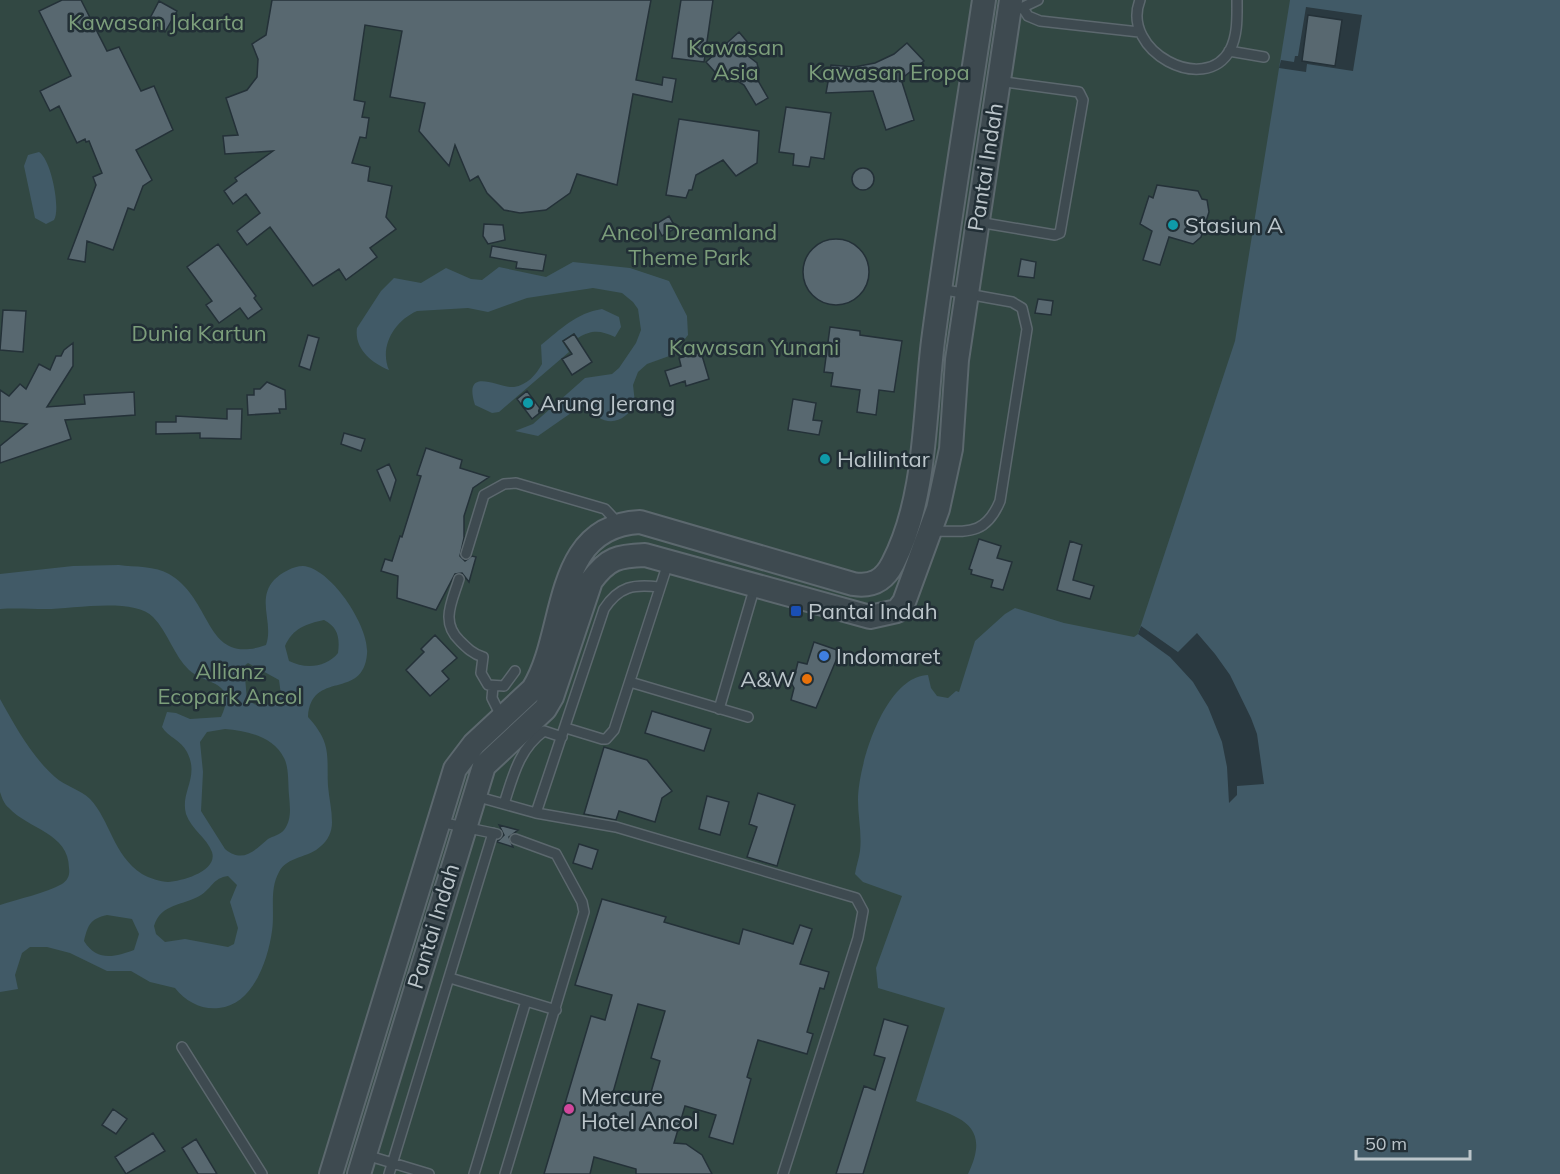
<svg xmlns="http://www.w3.org/2000/svg" width="1560" height="1174" font-family="Mulish,sans-serif">
<style>
.green{fill:#324843}
.water{fill:#415a67;fill-rule:evenodd}
.pier{fill:#2a3940}
.building{fill:#586870;stroke:#243138;stroke-width:1.5;fill-rule:evenodd}
.lines{fill:none;stroke-linecap:round;stroke-linejoin:round}
.service-casing{stroke:#5c686e;stroke-width:12}
.tertiary-casing{stroke:#5c686e;stroke-width:26}
.service{stroke:#3e4a50;stroke-width:9}
.tertiary{stroke:#3e4a50;stroke-width:22}
.culture-dot{fill:#0f9aa8;stroke:#222f36;stroke-width:2}
.transit-dot{fill:#1a4fb4;stroke:#222f36;stroke-width:2}
.shop-dot{fill:#3f7fe0;stroke:#222f36;stroke-width:2}
.food-dot{fill:#e8710a;stroke:#222f36;stroke-width:2}
.hotel-dot{fill:#d1479c;stroke:#222f36;stroke-width:2}
.labels{text-anchor:middle;stroke-width:5;stroke-linejoin:round;paint-order:stroke}
.park-label{font-size:22px;fill:#7c9e7b;stroke:#222f36}
.street-label{font-size:22px;fill:#bbc5ca;stroke:#222f36}
.poi-label{font-size:22px;fill:#bbc5ca;stroke:#222f36;text-anchor:start}
</style>
<rect width="100%" height="100%" fill="#2a3940"/>
<path class="green" d="M 0,0 L 1560,0 L 1560,1174 L 0,1174 Z"/>
<path class="water" d="M 1290,0 L 1560,0 L 1560,1174 L 968,1174 C 993,1122 957,1117 916,1101 L 945,1008 L 878,988 L 876,968 L 902,896 L 863,882 L 855,874 C 856,866 859,859 860,851 C 862,834 858,817 858,800 C 858,765 885,676 928,675 L 931,688 L 937,696 L 948,698 L 956,691 L 959,692 L 975,641 L 1005,614 L 1015,608 L 1064,623 L 1134,637 L 1138,634 L 1235,341 Z
M 39,152 C 51,159 61,209 54,220 L 46,224 L 35,218 L 24,166 L 28,155 Z
M 573,262 L 630,268 L 669,281 L 687,316 L 688,335 L 672,355 L 647,364 L 638,372 L 633,385 L 635,403 C 628,418 613,427 598,417 C 591,413 588,408 581,406 L 538,436 L 515,431 L 533,424 L 585,378 L 612,374 L 619,368 L 636,343 L 641,330 L 638,309 L 633,302 L 622,293 L 593,288 L 527,298 L 488,312 L 468,308 L 417,311 C 394,321 379,347 389,370 C 371,363 354,348 357,328 L 381,291 L 394,278 L 421,283 L 446,268 L 471,279 L 482,280 L 499,267 L 546,277 Z
M 602,309 L 619,317 L 621,327 L 615,337 C 601,331 593,329 578,338 L 574,333 L 562,341 L 569,352 L 499,412 L 492,413 L 475,405 C 462,364 500,389 514,387 C 527,385 536,375 542,364 L 541,345 C 561,329 576,313 602,309 Z
M 119,565 C 134,567 156,566 169,574 C 214,600 204,667 266,645 C 274,623 256,600 274,580 C 281,573 293,566 303,566 C 331,568 370,627 367,654 C 363,701 311,669 308,717 C 316,726 322,734 325,744 C 329,757 327,772 328,786 C 329,798 332,810 332,822 C 332,832 328,840 321,846 C 309,858 287,856 279,872 C 269,890 275,911 272,931 C 268,960 253,1005 219,1008 C 202,1010 186,1002 175,988 L 150,982 L 131,971 L 107,971 L 70,953 L 47,947 L 30,947 L 22,953 L 15,975 L 18,989 L 0,992 L 0,905 C 18,899 46,893 62,884 C 68,880 70,875 69,868 C 69,833 28,829 9,808 C 4,804 2,798 0,792 L 0,699 C 15,726 32,757 55,777 C 65,786 81,790 90,799 C 110,820 113,855 142,874 C 149,878 161,882 168,882 C 183,881 218,871 212,852 C 207,838 191,829 186,814 C 180,792 200,777 187,752 C 181,740 168,737 162,727 L 167,712 L 176,713 L 190,719 L 221,717 C 238,680 207,686 189,670 C 174,656 168,632 153,617 C 135,597 71,609 46,609 C 30,609 15,608 0,609 L 0,574 L 73,566 ZM 324,620 C 338,627 340,638 338,653 C 326,668 305,669 289,661 L 285,646 C 293,628 306,624 324,620 ZM 248,663 L 279,680 L 281,695 L 272,704 L 258,706 L 247,700 L 244,666 ZM 225,729 C 247,731 273,736 284,758 C 289,767 288,784 289,795 C 290,807 292,820 284,830 C 280,835 273,836 268,839 C 255,850 243,864 225,849 L 201,811 L 203,772 L 200,742 L 207,732 ZM 228,876 L 237,885 L 230,902 L 238,928 L 234,944 L 228,947 L 185,939 L 165,942 L 156,934 L 154,926 C 161,903 183,906 201,895 C 212,888 213,878 228,876 ZM 107,915 L 132,919 L 139,934 L 134,950 C 115,957 97,962 84,941 C 88,925 90,919 107,915 Z"/>
<path class="pier" d="M 1306,7 L 1362,15 L 1353,71 L 1307,64 L 1306,72 L 1279,68 L 1281,60 L 1294,62 L 1295,56 L 1298,56 Z
M 1141,626 L 1178,652 L 1197,633 L 1215,654 L 1230,675 L 1251,718 L 1257,734 L 1264,784 L 1237,786 L 1237,795 L 1229,803 L 1227,767 L 1222,742 L 1208,707 L 1193,682 L 1170,657 L 1138,634 Z"/>
<path class="building" d="M 62,0 L 81,0 L 107,51 L 119,47 L 141,91 L 154,86 L 173,130 L 136,150 L 152,180 L 143,186 L 134,210 L 128,208 L 113,250 L 87,241 L 85,262 L 68,259 L 96,185 L 93,177 L 102,173 L 89,141 L 86,142 L 85,139 L 77,143 L 59,106 L 50,111 L 40,91 L 71,76 L 39,11 Z
M 272,0 L 651,0 L 636,80 L 662,85 L 663,77 L 676,79 L 672,102 L 633,94 L 617,185 L 577,174 L 570,193 L 546,210 L 520,213 L 504,210 L 487,193 L 478,176 L 470,181 L 455,145 L 449,166 L 419,131 L 425,103 L 390,97 L 402,31 L 365,25 L 354,100 L 365,102 L 362,117 L 369,118 L 366,138 L 360,137 L 352,163 L 370,167 L 368,181 L 392,186 L 386,217 L 396,229 L 370,248 L 377,257 L 346,280 L 339,269 L 313,286 L 270,227 L 247,245 L 237,231 L 260,213 L 246,194 L 233,204 L 224,191 L 237,181 L 235,178 L 273,151 L 225,154 L 223,136 L 238,135 L 226,98 L 247,90 L 257,77 L 258,59 L 252,44 L 266,35 Z
M 681,0 L 713,0 L 704,62 L 672,58 Z
M 159,1 L 177,11 L 165,32 L 148,22 Z
M 1308,15 L 1342,20 L 1335,66 L 1302,61 Z
M 739,32 L 754,50 L 748,56 L 757,63 L 759,72 L 756,77 L 768,98 L 756,105 L 744,85 L 728,75 L 722,80 L 706,62 Z
M 907,43 L 924,61 L 901,79 L 914,120 L 886,130 L 873,91 L 826,93 L 831,65 L 854,67 L 875,63 L 894,54 Z
M 786,107 L 831,113 L 824,159 L 811,157 L 809,167 L 793,165 L 794,154 L 779,152 Z
M 679,119 L 759,131 L 757,163 L 736,176 L 723,160 L 696,175 L 692,190 L 689,190 L 686,198 L 666,195 Z
M852 179a11 11 0 1 1 22 0a11 11 0 1 1-22 0Z
M 1157,185 L 1198,191 L 1202,199 L 1207,200 L 1209,212 L 1201,237 L 1193,244 L 1169,237 L 1160,265 L 1143,260 L 1152,231 L 1140,224 L 1149,196 L 1153,198 Z
M 669,216 L 676,228 L 662,236 L 656,224 Z
M 484,224 L 503,225 L 505,240 L 488,244 L 483,236 Z
M803 272a33 33 0 1 1 66 0a33 33 0 1 1-66 0Z
M 218,244 L 256,296 L 254,298 L 262,309 L 248,319 L 240,308 L 219,323 L 206,305 L 212,301 L 187,267 Z
M 492,246 L 546,255 L 543,271 L 516,268 L 517,262 L 490,257 Z
M 1021,259 L 1036,262 L 1034,278 L 1018,276 Z
M 1038,299 L 1053,301 L 1051,315 L 1035,313 Z
M 3,310 L 26,311 L 23,352 L 0,350 Z
M 830,327 L 860,331 L 860,335 L 902,341 L 894,392 L 879,390 L 876,415 L 857,412 L 860,390 L 831,386 L 833,373 L 824,372 Z
M 574,334 L 592,362 L 572,375 L 562,359 L 572,354 L 563,341 Z
M 308,335 L 319,338 L 310,370 L 299,366 Z
M 73,343 L 73,366 L 47,407 L 85,404 L 84,395 L 134,392 L 135,415 L 65,420 L 71,439 L 0,463 L 0,446 L 27,424 L 0,421 L 0,390 L 9,396 L 20,384 L 26,389 L 39,364 L 50,370 L 56,356 L 61,356 L 64,350 Z
M 701,352 L 709,379 L 686,386 L 685,381 L 670,386 L 665,371 L 681,366 L 679,358 Z
M 267,382 L 285,390 L 286,409 L 279,409 L 280,413 L 248,415 L 247,395 L 254,395 L 254,389 L 260,389 Z
M 527,391 L 542,411 L 532,419 L 517,399 Z
M 793,399 L 816,403 L 813,420 L 822,421 L 819,435 L 788,430 Z
M 227,409 L 242,409 L 241,439 L 200,438 L 200,433 L 156,434 L 156,422 L 176,422 L 176,416 L 227,419 Z
M 344,433 L 365,439 L 361,451 L 341,444 Z
M 426,448 L 462,460 L 460,468 L 489,477 L 473,488 L 464,516 L 464,538 L 460,556 L 465,561 L 472,556 L 476,557 L 469,582 L 462,573 L 455,574 L 436,610 L 397,598 L 398,576 L 381,571 L 385,559 L 392,561 L 400,536 L 402,537 L 421,476 L 417,475 Z
M 389,464 L 396,480 L 390,500 L 377,470 Z
M 979,539 L 1001,546 L 997,558 L 1012,562 L 1003,590 L 991,587 L 993,580 L 971,574 L 972,570 L 969,569 Z
M 1070,541 L 1082,545 L 1073,580 L 1094,586 L 1090,599 L 1057,590 Z
M 435,635 L 457,658 L 442,671 L 449,679 L 430,696 L 406,670 L 424,652 L 421,649 Z
M 814,642 L 840,651 L 816,708 L 791,700 L 794,688 L 788,677 L 796,670 L 798,662 L 807,664 Z
M 652,711 L 711,729 L 704,751 L 645,733 Z
M 604,747 L 647,760 L 672,791 L 662,798 L 655,822 L 619,811 L 616,820 L 584,814 Z
M 758,793 L 795,805 L 777,866 L 747,857 L 757,827 L 749,824 Z
M 707,796 L 729,802 L 720,835 L 699,829 Z
M 499,825 L 518,830 L 509,837 L 513,847 L 497,842 L 504,835 Z
M 579,844 L 598,850 L 592,869 L 573,863 Z
M 602,899 L 666,917 L 664,922 L 739,944 L 743,929 L 793,944 L 800,925 L 812,929 L 800,964 L 829,972 L 824,989 L 820,988 L 807,1032 L 813,1034 L 807,1054 L 758,1040 L 747,1077 L 751,1079 L 733,1144 L 709,1137 L 716,1115 L 685,1106 L 674,1143 L 686,1144 L 702,1155 L 712,1174 L 636,1174 L 636,1169 L 594,1157 L 590,1174 L 544,1174 L 591,1016 L 605,1020 L 612,995 L 575,985 ZM 638,1004 L 665,1011 L 651,1058 L 660,1061 L 647,1106 L 612,1096 Z
M 884,1019 L 908,1026 L 863,1174 L 836,1174 L 864,1086 L 875,1090 L 885,1058 L 874,1055 Z
M 113,1109 L 127,1119 L 116,1134 L 102,1125 Z
M 153,1133 L 165,1151 L 126,1174 L 115,1157 Z
M 196,1139 L 217,1174 L 198,1174 L 182,1148 Z"/>
<g class="lines">
<g class="service-casing">
<path id="service" d="M 1140,0 C 1120,51 1205,96 1230,50 C 1238,35 1237,16 1237,0
M 1023,8 L 1028,16 L 1040,21 L 1139,32
M 1019,9 L 1038,0
M 1229,51 L 1264,57
M 978,222 L 1055,235 L 1060,233 L 1083,100 L 1079,92 L 998,81
M 931,531 C 966,531 985,537 1000,501 L 1027,329 L 1022,308 L 1012,302 L 940,289
M 466,554 L 484,495 L 504,484 L 516,483 L 605,509 L 619,524
M 459,579 C 452,602 440,622 460,641 C 467,648 473,654 483,657 L 481,673 L 488,685 L 504,686 L 515,671
M 630,682 L 748,717
M 493,687 L 492,698 L 502,718
M 719,709 L 755,586
M 566,728 L 602,739 L 606,739 L 614,730 L 668,563
M 475,796 L 536,813 L 616,827 L 856,898 L 863,911 L 858,938 L 783,1174
M 504,804 C 513,776 519,749 544,731 L 562,737
M 536,813 L 604,609 C 619,586 634,584 659,587
M 440,822 L 497,834
M 450,978 L 556,1010
M 182,1047 L 262,1174
M 366,1155 L 429,1174
M 389,1174 L 493,833
M 474,1174 L 526,1001
M 505,1174 L 584,912 L 582,902 L 556,854 L 515,839"/>
</g>
<g class="tertiary-casing">
<path id="tertiary" d="M 331,1174 L 455,769 L 474,744 L 533,689 C 568,633 551,526 640,522 L 853,584 C 872,587 884,581 893,563 C 927,497 924,413 933,341 C 948,227 967,114 984,0
M 359,1174 L 484,766 L 545,709 L 552,697 L 591,581 C 608,558 618,556 645,555 L 870,617 L 897,611 L 904,602 L 938,509 L 951,449 L 957,360 L 1011,0"/>
</g>
<use href="#service" class="service"/>
<use href="#tertiary" class="tertiary"/>
</g>
<g class="culture-dot">
<circle cx="1173" cy="225" r="6"/>
<circle cx="528" cy="403" r="6"/>
<circle cx="825" cy="459" r="6"/>
</g>
<rect class="transit-dot" x="790" y="605" width="12" height="12" rx="3"/>
<circle class="shop-dot" cx="824" cy="656" r="6"/>
<circle class="food-dot" cx="807" cy="679" r="6"/>
<circle class="hotel-dot" cx="569" cy="1109" r="6"/>
<g class="labels">
<g class="park-label">
<text x="156" y="30">Kawasan Jakarta</text>
<text x="736" y="55">Kawasan<tspan x="736" dy="25">Asia</tspan></text>
<text x="889" y="80">Kawasan Eropa</text>
<text x="689" y="240">Ancol Dreamland<tspan x="689" dy="25">Theme Park</tspan></text>
<text x="199" y="341">Dunia Kartun</text>
<text x="754" y="355">Kawasan Yunani</text>
<text x="230" y="679">Allianz<tspan x="230" dy="25">Ecopark Ancol</tspan></text>
</g>
<g class="street-label">
<text transform="translate(985 167) rotate(-81)" y="8">Pantai Indah</text>
<text transform="translate(433 926) rotate(-73)" y="8">Pantai Indah</text>
</g>
<g class="poi-label">
<text x="1185" y="233">Stasiun A</text>
<text x="540" y="411">Arung Jerang</text>
<text x="837" y="467">Halilintar</text>
<text x="808" y="619">Pantai Indah</text>
<text x="836" y="664">Indomaret</text>
<text x="795" y="687" text-anchor="end">A&amp;W</text>
<text x="581" y="1104">Mercure<tspan x="581" dy="25">Hotel Ancol</tspan></text>
</g>
</g>
<path d="M1356 1150v9h114v-9" fill="none" stroke="#bbc5ca" stroke-width="3"/>
<text x="1365" y="1150" font-size="18" fill="#bbc5ca" stroke="#222f36" stroke-width="4.5" paint-order="stroke">50 m</text>
</svg>
